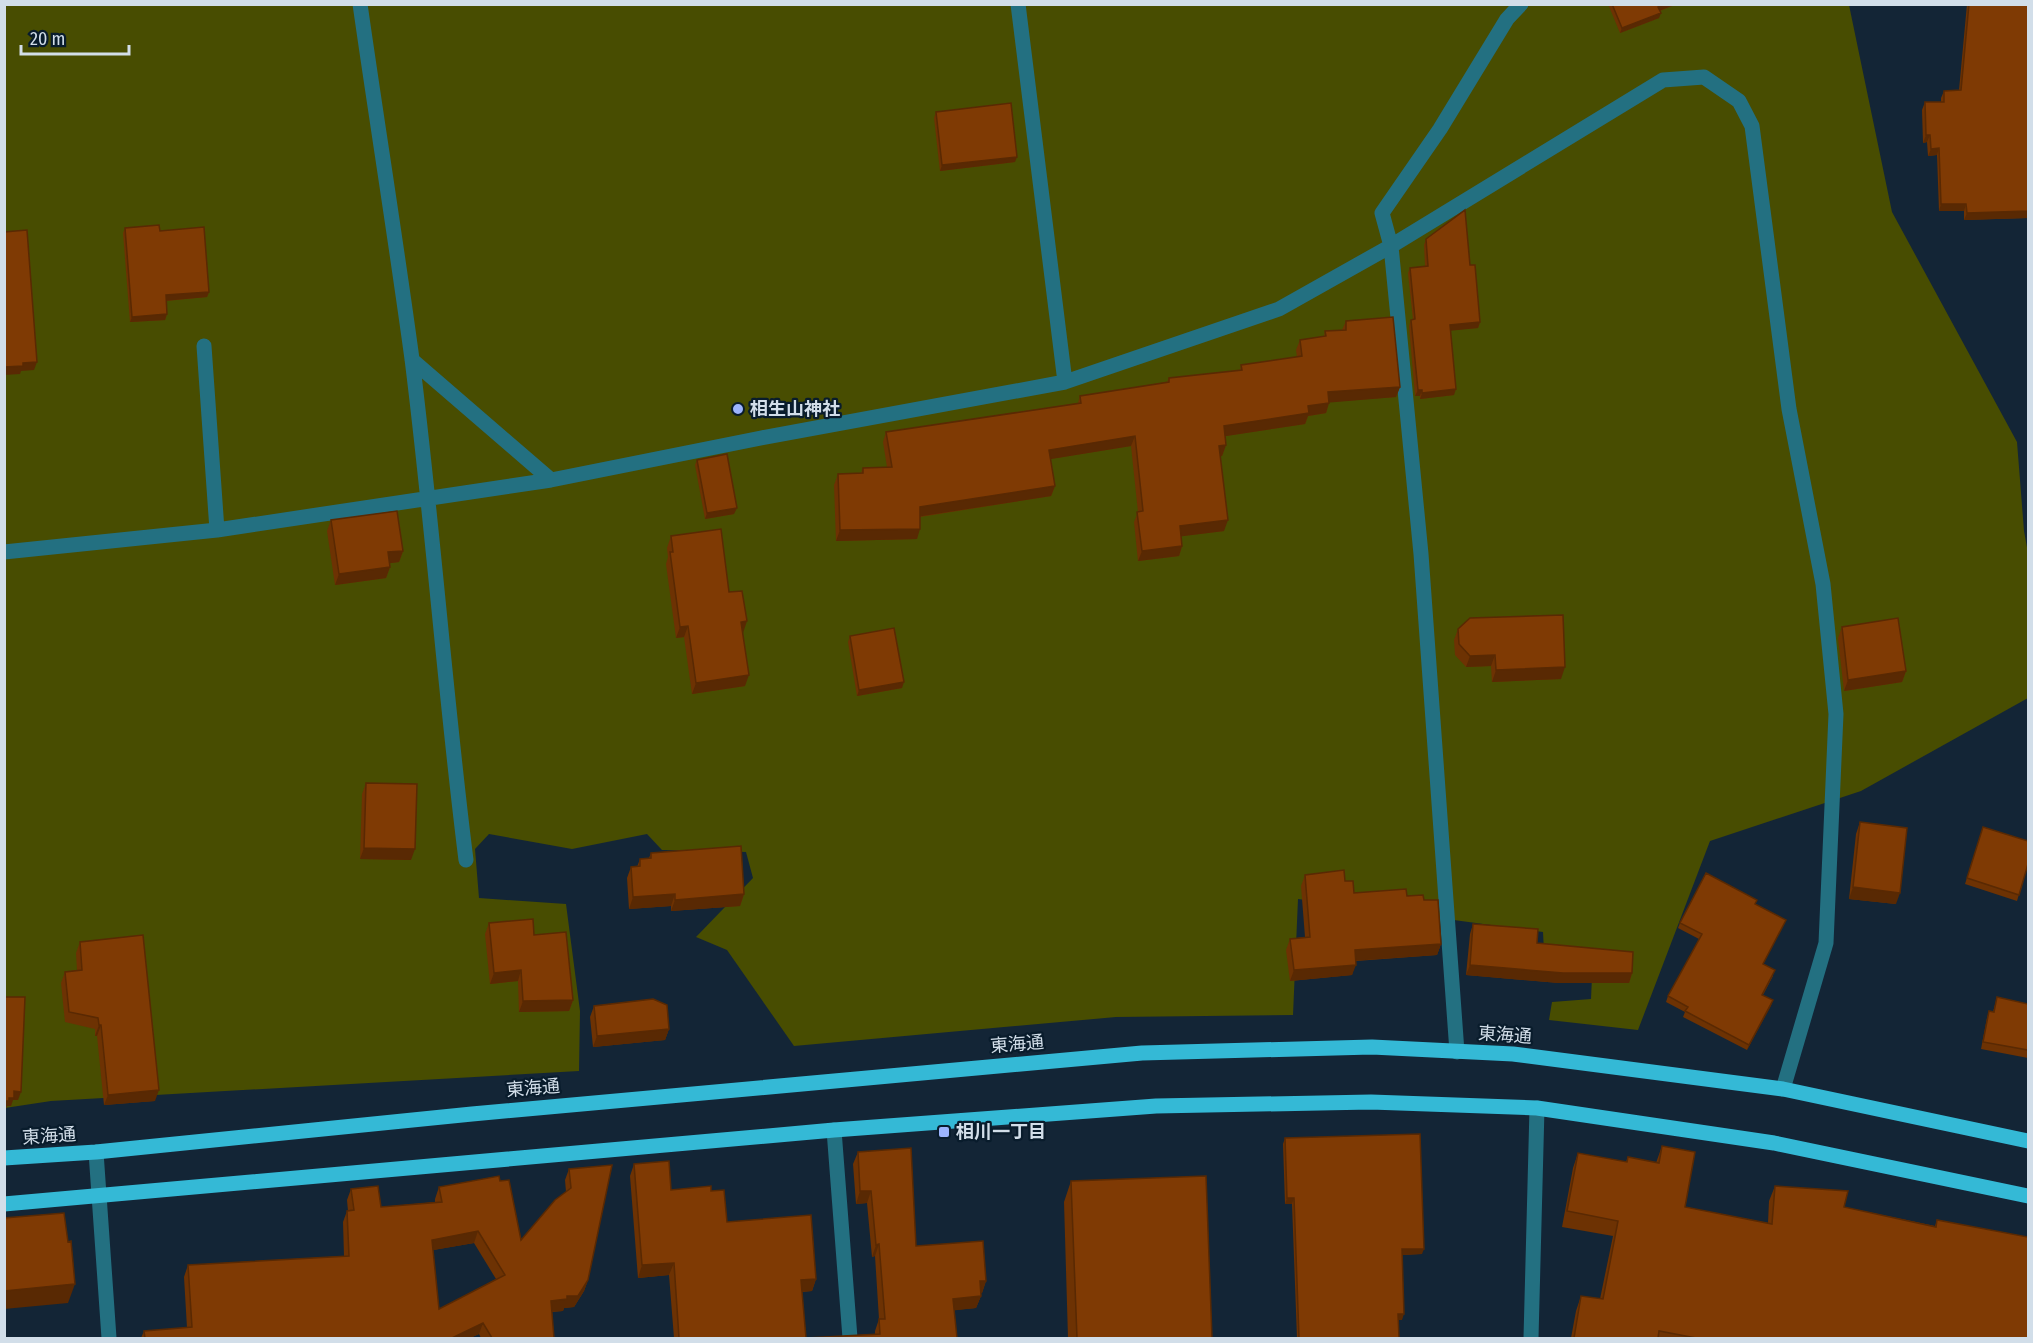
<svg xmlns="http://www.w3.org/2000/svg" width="2033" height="1343" font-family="'Fira Sans Condensed','Noto Sans JP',sans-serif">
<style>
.forest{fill:#484d01}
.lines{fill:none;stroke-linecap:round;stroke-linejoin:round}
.minor{stroke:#237081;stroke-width:15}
.major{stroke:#34b9d6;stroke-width:15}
.wall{fill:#6d3203;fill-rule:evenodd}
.shaded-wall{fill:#592903}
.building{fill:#7f3a04;stroke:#592903;stroke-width:1.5;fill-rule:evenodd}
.poi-dot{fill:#9cb4fd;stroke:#091c2c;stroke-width:2}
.labels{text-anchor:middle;stroke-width:4.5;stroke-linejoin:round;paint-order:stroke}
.poi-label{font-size:18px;font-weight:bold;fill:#d2dee9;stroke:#091c2c;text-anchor:start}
.street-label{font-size:18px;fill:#d2dee9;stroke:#091c2c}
</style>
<rect width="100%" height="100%" fill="#132536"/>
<path class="forest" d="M 5,5 L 1849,5 L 1892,212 L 2017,442 L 2024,531 L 2028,553 L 2028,698 L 1861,791 L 1710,841 L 1638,1030 L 1549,1020 L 1552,1002 L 1591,999 L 1593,954 L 1544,952 L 1543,932 L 1298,899 L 1293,1015 L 1116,1017 L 794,1046 L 727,950 L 696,937 L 753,878 L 746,852 L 662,850 L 647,834 L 572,849 L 489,834 L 475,849 L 479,898 L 566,904 L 580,1011 L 579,1071 L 51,1101 L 5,1108 Z"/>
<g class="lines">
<path class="minor" d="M 360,4 C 377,123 396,241 412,359 C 433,526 445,694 466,860
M 1018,4 L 1065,382
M 204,346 L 217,530
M 412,360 L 551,480
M 4,552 L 217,530 L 551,480 L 761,438 L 1065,382 L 1279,309 L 1391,246 L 1663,80 L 1704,77 L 1739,101 L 1752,126 L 1789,409 L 1823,584 L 1836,714 L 1826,943 L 1783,1089
M 1457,1052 L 1421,554 L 1391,246 L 1382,213 L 1440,129 L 1507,19 L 1521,4
M 834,1130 L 850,1338
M 96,1152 L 109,1338
M 1531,1338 L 1537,1108"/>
<path class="major" d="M 4,1158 L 96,1152 L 472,1114 L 1142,1053 L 1372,1047 L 1513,1054 L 1783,1089 L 2028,1141
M 4,1204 L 834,1130 L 1156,1106 L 1371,1102 L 1537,1108 L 1774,1143 L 2028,1196"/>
</g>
<path class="wall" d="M 1608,4 L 1677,4 L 1660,11 L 1659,18 L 1620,33 Z
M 1967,4 L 2028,4 L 2028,218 L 1964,220 L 1964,211 L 1939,211 L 1937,155 L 1928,156 L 1927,142 L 1923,143 L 1922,110 L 1925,102 L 1941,102 L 1941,98 L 1944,91 L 1959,90 Z
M 936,112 L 1015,162 L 940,171 L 934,118 Z
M 125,228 L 160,231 L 209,292 L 207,297 L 166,301 L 167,314 L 165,320 L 130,322 L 123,233 Z
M 1426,239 L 1470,265 L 1480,322 L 1478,328 L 1450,330 L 1454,395 L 1420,399 L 1420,396 L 1415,396 L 1409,326 L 1411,320 L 1413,320 L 1408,273 L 1410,268 L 1425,266 L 1424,245 Z
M 1346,321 L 1400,387 L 1396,397 L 1329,402 L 1326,413 L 1308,416 L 1305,424 L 1225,436 L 1226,445 L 1222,456 L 1220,456 L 1224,531 L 1181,536 L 1182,546 L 1179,556 L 1138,561 L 1134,522 L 1138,512 L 1131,446 L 1050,459 L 1055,486 L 1051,496 L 920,517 L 917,539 L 836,541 L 834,485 L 838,474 L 861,473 L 863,468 L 887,467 L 883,442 L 886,432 L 1078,403 L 1080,396 L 1167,382 L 1169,378 L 1240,370 L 1241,365 L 1297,357 L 1296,350 L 1300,340 L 1324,336 L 1325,331 L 1342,330 Z
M 697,460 L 734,514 L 705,519 L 695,465 Z
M 331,520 L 403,551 L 399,562 L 389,563 L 390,567 L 386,578 L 335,585 L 327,531 Z
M 671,536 L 729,592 L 743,633 L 745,686 L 692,694 L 684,637 L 676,638 L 666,564 L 668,557 L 667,548 Z
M 1842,627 L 1906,671 L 1902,682 L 1844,691 L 1838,638 Z
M 1458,629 L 1561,679 L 1492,682 L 1491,666 L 1466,667 L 1455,655 L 1454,640 Z
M 850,636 L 902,688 L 857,696 L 848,642 Z
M 366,783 L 411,860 L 360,859 L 362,794 Z
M 1860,822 L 1896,904 L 1849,899 L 1856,834 Z
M 1983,827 L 2028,864 L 2017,901 L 1965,884 Z
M 651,853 L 744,894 L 740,906 L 671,911 L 671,906 L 629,909 L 627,878 L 631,867 L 637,867 L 640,859 L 649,858 Z
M 1305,875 L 1345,881 L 1354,893 L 1407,896 L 1424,900 L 1441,944 L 1437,955 L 1356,961 L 1352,975 L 1290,981 L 1286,950 L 1290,939 L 1305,937 L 1301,886 Z
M 1757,900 L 1755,904 L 1783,925 L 1763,964 L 1773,976 L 1763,995 L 1773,1000 L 1747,1050 L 1683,1017 L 1685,1012 L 1666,1002 L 1668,996 L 1699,939 L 1678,928 L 1680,923 Z
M 489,923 L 534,935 L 573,1000 L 569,1011 L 519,1012 L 518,981 L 490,984 L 485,934 Z
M 1473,924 L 1632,973 L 1629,983 L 1559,983 L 1466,975 L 1470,934 Z
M 80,942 L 155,1101 L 104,1105 L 97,1036 L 95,1036 L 95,1029 L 65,1022 L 61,983 L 65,972 L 77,970 L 76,953 Z
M 1997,997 L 2028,1004 L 2028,1058 L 1981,1049 L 1987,1018 L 1989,1011 L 1993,1012 Z
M 594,1006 L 669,1029 L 665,1040 L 593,1047 L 590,1017 Z
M 1285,1138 L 1422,1254 L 1402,1255 L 1402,1320 L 1398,1320 L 1399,1338 L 1297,1338 L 1292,1204 L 1285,1204 L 1283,1144 Z
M 1662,1146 L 1685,1207 L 1768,1223 L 1769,1201 L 1775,1186 L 1844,1207 L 1935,1226 L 1937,1220 L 2028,1338 L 1571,1338 L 1576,1311 L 1581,1296 L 1600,1299 L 1613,1236 L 1562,1227 L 1573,1168 L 1578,1153 L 1626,1162 L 1628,1157 L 1656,1163 Z
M 858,1152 L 916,1246 L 986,1281 L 982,1293 L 981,1293 L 981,1296 L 976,1308 L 954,1310 L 957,1338 L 674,1338 L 669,1275 L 638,1278 L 630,1176 L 634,1164 L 671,1190 L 711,1191 L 727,1222 L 816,1279 L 812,1291 L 802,1292 L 806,1338 L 875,1334 L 875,1331 L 879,1319 L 875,1256 L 872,1257 L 867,1203 L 856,1204 L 853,1164 Z
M 569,1169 L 588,1280 L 584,1291 L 574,1307 L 564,1308 L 563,1311 L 552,1312 L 554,1338 L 481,1338 L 479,1334 L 470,1338 L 141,1338 L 144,1331 L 187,1328 L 184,1277 L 188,1265 L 344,1256 L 343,1222 L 347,1211 L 348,1211 L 347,1200 L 351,1189 L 381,1207 L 435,1202 L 435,1199 L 439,1187 L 500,1181 L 521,1240 L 566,1192 L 565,1180 ZM 474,1243 L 496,1279 L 439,1309 L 433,1250 Z
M 1071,1181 L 1212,1338 L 1068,1338 L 1064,1202 Z"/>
<path class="shaded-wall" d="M 1664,4 L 1677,4 L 1656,12 L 1658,7 Z
M 1661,13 L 1659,18 L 1620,33 L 1622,28 Z
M 1926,135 L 1930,135 L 1927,142 L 1923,143 Z
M 1939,148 L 1937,155 L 1928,156 L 1931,149 Z
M 1017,157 L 1015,162 L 940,171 L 942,165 Z
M 1941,204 L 1966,204 L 1964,211 L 1939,211 Z
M 2028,211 L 2028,218 L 1964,220 L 1967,213 Z
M 209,292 L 207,297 L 163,301 L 166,295 Z
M 167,314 L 165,320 L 130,322 L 132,317 Z
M 1480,322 L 1478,328 L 1448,331 L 1450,325 Z
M 37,362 L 34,370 L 21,371 L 20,374 L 4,375 L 4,367 L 23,363 Z
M 1400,387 L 1396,397 L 1324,403 L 1328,392 Z
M 1456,389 L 1454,395 L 1420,399 L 1422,393 Z
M 1418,390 L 1422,390 L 1420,396 L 1415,396 Z
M 1329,403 L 1326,413 L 1308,416 L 1305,424 L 1220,437 L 1224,426 L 1308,406 Z
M 1135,436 L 1131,446 L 1045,460 L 1049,450 Z
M 1226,445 L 1222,456 L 1215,457 L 1219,446 Z
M 1055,486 L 1051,496 L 916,517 L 920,507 Z
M 737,508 L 734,514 L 705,519 L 707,513 Z
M 1228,520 L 1224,531 L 1176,537 L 1180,526 Z
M 920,529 L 917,539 L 836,541 L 840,530 Z
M 1182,546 L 1179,556 L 1138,561 L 1142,551 Z
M 403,551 L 399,562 L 384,564 L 388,552 Z
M 390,567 L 386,578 L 335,585 L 339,574 Z
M 747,621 L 743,633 L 741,622 Z
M 688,626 L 684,637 L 676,638 L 680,627 Z
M 1495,655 L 1491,666 L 1466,667 L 1470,656 Z
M 1565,667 L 1561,679 L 1492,682 L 1496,670 Z
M 1906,671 L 1902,682 L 1844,691 L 1848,680 Z
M 749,675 L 745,686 L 692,694 L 696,683 Z
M 904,682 L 902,688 L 857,696 L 859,690 Z
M 364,848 L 415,849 L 411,860 L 360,859 Z
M 1853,887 L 1900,893 L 1896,904 L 1849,899 Z
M 675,894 L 671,906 L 629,909 L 633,897 Z
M 744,894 L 740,906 L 671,911 L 675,900 Z
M 1441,944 L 1437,955 L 1351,961 L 1355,950 Z
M 1356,965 L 1352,975 L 1290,981 L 1294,970 Z
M 1470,965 L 1632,973 L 1629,983 L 1559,983 L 1466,975 Z
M 521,970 L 518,981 L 490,984 L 494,973 Z
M 573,1000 L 569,1011 L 519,1012 L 523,1001 Z
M 1773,1000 L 1771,1006 L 1747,1050 L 1749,1045 Z
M 99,1025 L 101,1025 L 97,1036 L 95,1036 Z
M 669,1029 L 665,1040 L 593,1047 L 597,1036 Z
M 159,1090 L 155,1101 L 104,1105 L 108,1095 Z
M 14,1091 L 21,1092 L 18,1100 L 13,1100 L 11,1106 L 7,1106 L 6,1109 L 4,1109 L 4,1101 L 9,1098 Z
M 860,1191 L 871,1191 L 867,1203 L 856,1204 Z
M 1287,1198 L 1294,1198 L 1292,1204 L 1285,1204 Z
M 478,1231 L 474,1243 L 428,1251 L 432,1240 Z
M 879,1244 L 875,1256 L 872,1257 L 876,1245 Z
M 1402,1249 L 1424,1249 L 1422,1254 L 1400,1255 Z
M 674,1263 L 669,1275 L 638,1278 L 642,1265 Z
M 816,1279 L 812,1291 L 797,1292 L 801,1280 Z
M 588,1280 L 584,1291 L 574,1307 L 564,1308 L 563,1311 L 546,1312 L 551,1301 L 567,1296 Z
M 980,1281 L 986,1281 L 982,1293 L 975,1294 Z
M 75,1284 L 68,1303 L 4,1309 L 4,1291 Z
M 981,1296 L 976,1308 L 949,1311 L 953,1299 Z
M 1398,1314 L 1404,1314 L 1402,1320 L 1396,1320 Z
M 483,1323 L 479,1334 L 470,1338 L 452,1338 Z"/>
<path class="building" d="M 1612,4 L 1664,4 L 1658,7 L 1661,13 L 1622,28 Z
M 1969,4 L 2028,4 L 2028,211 L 1967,213 L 1966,204 L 1941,204 L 1939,148 L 1931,149 L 1930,135 L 1926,135 L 1925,102 L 1944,102 L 1944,91 L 1961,90 Z
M 1011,103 L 1017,157 L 942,165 L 936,112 Z
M 1465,210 L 1470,265 L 1475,265 L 1480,322 L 1450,325 L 1456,389 L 1422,393 L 1422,390 L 1418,390 L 1411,320 L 1415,319 L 1410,268 L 1428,266 L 1426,239 Z
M 159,225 L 160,231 L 204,227 L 209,292 L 166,295 L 167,314 L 132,317 L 125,228 Z
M 27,230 L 37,362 L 23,363 L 23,366 L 4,367 L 4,232 Z
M 1393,317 L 1400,387 L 1328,392 L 1329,403 L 1308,406 L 1309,413 L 1224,426 L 1226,445 L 1219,446 L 1228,520 L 1180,526 L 1182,546 L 1142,551 L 1137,512 L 1143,511 L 1135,436 L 1049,450 L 1055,486 L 920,507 L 920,529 L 840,530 L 838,474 L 863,473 L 863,468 L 892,467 L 886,432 L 1081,403 L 1080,396 L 1169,382 L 1169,378 L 1242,370 L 1241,365 L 1302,356 L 1300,340 L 1326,336 L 1325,331 L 1346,330 L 1346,321 Z
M 727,454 L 737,508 L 707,513 L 697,460 Z
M 397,511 L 403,551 L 388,552 L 390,567 L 339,574 L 331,520 Z
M 721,529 L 729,592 L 742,591 L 747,621 L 741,622 L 749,675 L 696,683 L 688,626 L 680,627 L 670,552 L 673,552 L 671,536 Z
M 1563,615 L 1565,667 L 1496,670 L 1495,655 L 1470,656 L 1459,644 L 1458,629 L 1470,618 Z
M 1898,618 L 1906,671 L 1848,680 L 1842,627 Z
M 894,628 L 904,682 L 859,690 L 850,636 Z
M 366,783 L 417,784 L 415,849 L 364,848 Z
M 1860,822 L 1907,828 L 1900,893 L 1853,887 Z
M 1983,827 L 2028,841 L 2028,864 L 2019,895 L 1967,878 Z
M 741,846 L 744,894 L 675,900 L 675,894 L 633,897 L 631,867 L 640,866 L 640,859 L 651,858 L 651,853 Z
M 1344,870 L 1345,881 L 1353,881 L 1354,893 L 1406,889 L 1407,896 L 1423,895 L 1424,900 L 1438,900 L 1441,944 L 1355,950 L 1356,965 L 1294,970 L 1290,939 L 1310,937 L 1305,875 Z
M 1706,873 L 1757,900 L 1755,904 L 1786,920 L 1763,964 L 1775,970 L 1762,995 L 1773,1000 L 1749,1045 L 1685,1011 L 1688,1007 L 1668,996 L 1702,934 L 1680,923 Z
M 533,919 L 534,935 L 566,932 L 573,1000 L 523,1001 L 521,970 L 494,973 L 489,923 Z
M 1473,924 L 1538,929 L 1537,943 L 1633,952 L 1632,973 L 1563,973 L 1470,965 Z
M 143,935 L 159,1090 L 108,1095 L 101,1025 L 99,1025 L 98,1018 L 69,1012 L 65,972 L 82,970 L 80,942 Z
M 4,997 L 25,997 L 21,1092 L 14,1091 L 14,1098 L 9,1098 L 9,1101 L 4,1101 Z
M 1997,997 L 2028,1004 L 2028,1050 L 1983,1042 L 1989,1011 L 1994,1012 Z
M 653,999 L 667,1005 L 669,1029 L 597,1036 L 594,1006 Z
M 1420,1134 L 1424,1249 L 1402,1249 L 1404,1314 L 1398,1314 L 1399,1338 L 1299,1338 L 1294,1198 L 1287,1198 L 1285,1138 Z
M 1662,1146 L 1695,1152 L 1685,1207 L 1772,1224 L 1775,1186 L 1848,1191 L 1844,1207 L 1936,1227 L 1937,1220 L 2028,1237 L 2028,1338 L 1696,1338 L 1659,1331 L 1658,1338 L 1574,1338 L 1581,1296 L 1603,1299 L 1618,1221 L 1567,1211 L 1578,1153 L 1627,1162 L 1628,1157 L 1659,1163 Z
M 911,1148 L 916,1246 L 983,1241 L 986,1281 L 980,1281 L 981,1296 L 953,1299 L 957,1338 L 679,1338 L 674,1263 L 642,1265 L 634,1164 L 669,1161 L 671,1190 L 711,1186 L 711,1191 L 724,1190 L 727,1222 L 811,1215 L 816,1279 L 801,1280 L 806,1338 L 880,1334 L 879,1319 L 885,1319 L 879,1244 L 876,1245 L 871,1191 L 860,1191 L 858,1152 Z
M 612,1165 L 588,1280 L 578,1296 L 567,1296 L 567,1299 L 551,1301 L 554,1338 L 492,1338 L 483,1323 L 452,1338 L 145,1338 L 144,1331 L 192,1327 L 188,1265 L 349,1256 L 347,1211 L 354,1210 L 351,1189 L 378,1186 L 381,1207 L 442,1202 L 439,1187 L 499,1176 L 500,1181 L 509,1180 L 521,1240 L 555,1200 L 571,1188 L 569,1169 ZM 478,1231 L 505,1275 L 439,1309 L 432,1240 Z
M 1206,1176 L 1212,1338 L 1077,1338 L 1071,1181 Z
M 64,1213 L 68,1242 L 71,1241 L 75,1284 L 4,1291 L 4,1218 Z"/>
<g class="poi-dot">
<circle cx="738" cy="409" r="6"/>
<rect x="938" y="1126" width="12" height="12" rx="3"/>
</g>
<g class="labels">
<g class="poi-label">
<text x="750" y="415">相生山神社</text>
<text x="956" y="1138">相川一丁目</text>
</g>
<g class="street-label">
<text transform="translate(1505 1035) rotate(4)" y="6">東海通</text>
<text transform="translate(1017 1044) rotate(-5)" y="6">東海通</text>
<text transform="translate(533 1088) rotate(-5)" y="6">東海通</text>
<text transform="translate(49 1136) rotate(-4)" y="6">東海通</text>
</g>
</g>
<rect width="2033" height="1343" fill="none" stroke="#d2dee9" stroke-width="12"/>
<path d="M21 45v9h108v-9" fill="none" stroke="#d2dee9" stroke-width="3"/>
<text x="30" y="45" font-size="18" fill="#d2dee9" stroke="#091c2c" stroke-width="4.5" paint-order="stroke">20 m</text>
</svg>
